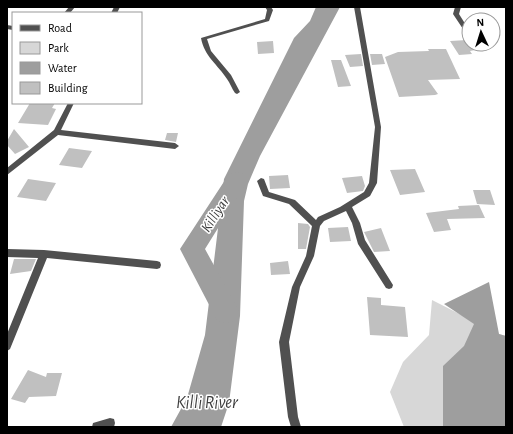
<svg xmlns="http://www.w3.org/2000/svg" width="513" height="434" font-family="'Alegreya Sans',sans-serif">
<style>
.green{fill:#d7d7d7}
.water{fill:#9e9e9e}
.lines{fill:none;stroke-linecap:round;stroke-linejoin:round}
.river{fill:#9e9e9e;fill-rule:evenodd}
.building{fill:#c0c0c0}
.street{fill:#505050;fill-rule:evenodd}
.labels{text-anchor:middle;stroke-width:3;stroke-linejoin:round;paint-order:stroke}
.water-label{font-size:15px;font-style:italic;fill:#3f3f3f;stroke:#fff}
.near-water-label{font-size:18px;font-style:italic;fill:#3f3f3f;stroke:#fff}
</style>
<rect width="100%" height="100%" fill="#fff"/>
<path class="green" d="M 432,300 L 499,334 L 506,336 L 506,427 L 404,427 L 390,392 L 403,362 L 429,335 Z"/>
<path class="water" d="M 316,7 L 340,7 L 260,156 L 248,184 L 244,201 L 240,316 L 229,403 L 221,427 L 171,427 L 187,398 L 205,335 L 224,179 L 294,38 L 310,21 Z
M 489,282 L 499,334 L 506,336 L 506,427 L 443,427 L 443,366 L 464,346 L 474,324 L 444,304 Z"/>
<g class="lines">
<path class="river" d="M 237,172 L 245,174 L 248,180 L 205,249 L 239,311 L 235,320 L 226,324 L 217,320 L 180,249 L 229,174 Z"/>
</g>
<path class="building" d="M 467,40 L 475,50 L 470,51 L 472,54 L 459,55 L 450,41 Z
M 273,41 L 274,53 L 258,54 L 257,42 Z
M 428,49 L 446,49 L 460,79 L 428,80 L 438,94 L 435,95 L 399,97 L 385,57 L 398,52 L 429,51 Z
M 361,54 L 363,66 L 350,67 L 345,55 Z
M 370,54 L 382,54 L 385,64 L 372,65 Z
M 331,60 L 341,60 L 351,86 L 338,87 Z
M 30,103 L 55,103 L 52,108 L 56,109 L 48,125 L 18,123 Z
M 14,129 L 29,147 L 15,154 L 7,145 L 7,141 Z
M 167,133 L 178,133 L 176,142 L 165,140 Z
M 69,148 L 92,151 L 82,168 L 59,165 Z
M 415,169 L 425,192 L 400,195 L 390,170 Z
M 288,175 L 290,188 L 270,189 L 269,176 Z
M 362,176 L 365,186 L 363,191 L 347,193 L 342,178 Z
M 28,179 L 56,183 L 46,201 L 17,197 Z
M 473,190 L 490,190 L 495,205 L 477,204 Z
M 479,205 L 485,218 L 447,219 L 451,230 L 434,232 L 426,213 L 459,209 L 458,206 Z
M 298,223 L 308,224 L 310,227 L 306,249 L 298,249 Z
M 348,227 L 351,241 L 330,242 L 328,228 Z
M 381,228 L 390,251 L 374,252 L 364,232 Z
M 14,259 L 36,259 L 31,271 L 10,274 Z
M 288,261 L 290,274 L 271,275 L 270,263 Z
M 367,297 L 381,298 L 381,305 L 405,307 L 408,337 L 370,335 Z
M 28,370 L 46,377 L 47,373 L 62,373 L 56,396 L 29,397 L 25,403 L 11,399 Z"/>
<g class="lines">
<path class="street" d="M 69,7 L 75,7 L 70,13 L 64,13 Z
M 114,7 L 120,7 L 117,13 L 111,13 Z
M 265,7 L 271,7 L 273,10 L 269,21 L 207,39 L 211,51 L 231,75 L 240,92 L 237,94 L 235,93 C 232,89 230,83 227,79 C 218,65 204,56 201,38 L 265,19 L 267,10 Z
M 354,7 L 360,7 L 381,127 L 377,183 L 370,196 L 352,207 L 360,223 L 365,240 L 393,285 L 392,288 L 389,289 L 386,288 L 358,244 L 352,223 L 346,211 L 324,221 L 320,226 L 314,256 L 300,287 L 289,342 L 298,417 L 301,427 L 291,427 L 288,417 L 279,342 L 292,287 L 306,256 L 312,226 L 289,204 L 263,196 L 257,181 L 261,178 L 264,179 L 269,192 L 295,200 L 316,220 L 318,217 L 340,207 L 364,192 L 369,183 L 375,127 Z
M 455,7 L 461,7 L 459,14 L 469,30 L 469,36 L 467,35 L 453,14 Z
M 7,25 L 13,26 L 13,30 L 7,29 Z
M 68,103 L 74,103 L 61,130 L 175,143 L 179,146 L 175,149 L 58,135 L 7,175 L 7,168 L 54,130 Z
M 7,249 L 44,250 L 157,261 L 160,262 L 161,265 L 160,268 L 157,269 L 47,258 L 10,349 L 7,351 L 7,334 L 38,258 L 7,257 Z
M 110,418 L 114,419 L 115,423 L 114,427 L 92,427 L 93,423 Z"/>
</g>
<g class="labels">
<g class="water-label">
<text transform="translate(215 214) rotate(-57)" y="5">Killiyar</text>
</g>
<g class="near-water-label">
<text x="207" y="408">Killi River</text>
</g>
</g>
<rect width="513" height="434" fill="none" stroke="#000000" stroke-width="16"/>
<rect x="12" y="12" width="130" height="92" fill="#ffffff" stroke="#999999"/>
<rect x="20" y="25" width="20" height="6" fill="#505050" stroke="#999999"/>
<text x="48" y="32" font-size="12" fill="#000000">Road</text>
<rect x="20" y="42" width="20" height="12" fill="#d7d7d7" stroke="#999999"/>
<text x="48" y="52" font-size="12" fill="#000000">Park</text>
<rect x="20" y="62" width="20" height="12" fill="#9e9e9e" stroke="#999999"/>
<text x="48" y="72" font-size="12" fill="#000000">Water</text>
<rect x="20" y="82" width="20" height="12" fill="#c0c0c0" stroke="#999999"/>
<text x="48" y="92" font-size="12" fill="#000000">Building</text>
<g transform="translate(481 32) rotate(356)"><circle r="19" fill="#ffffff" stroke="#999999"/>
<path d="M0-3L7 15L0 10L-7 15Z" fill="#000000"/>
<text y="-6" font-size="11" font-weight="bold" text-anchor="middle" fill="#000000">N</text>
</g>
</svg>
